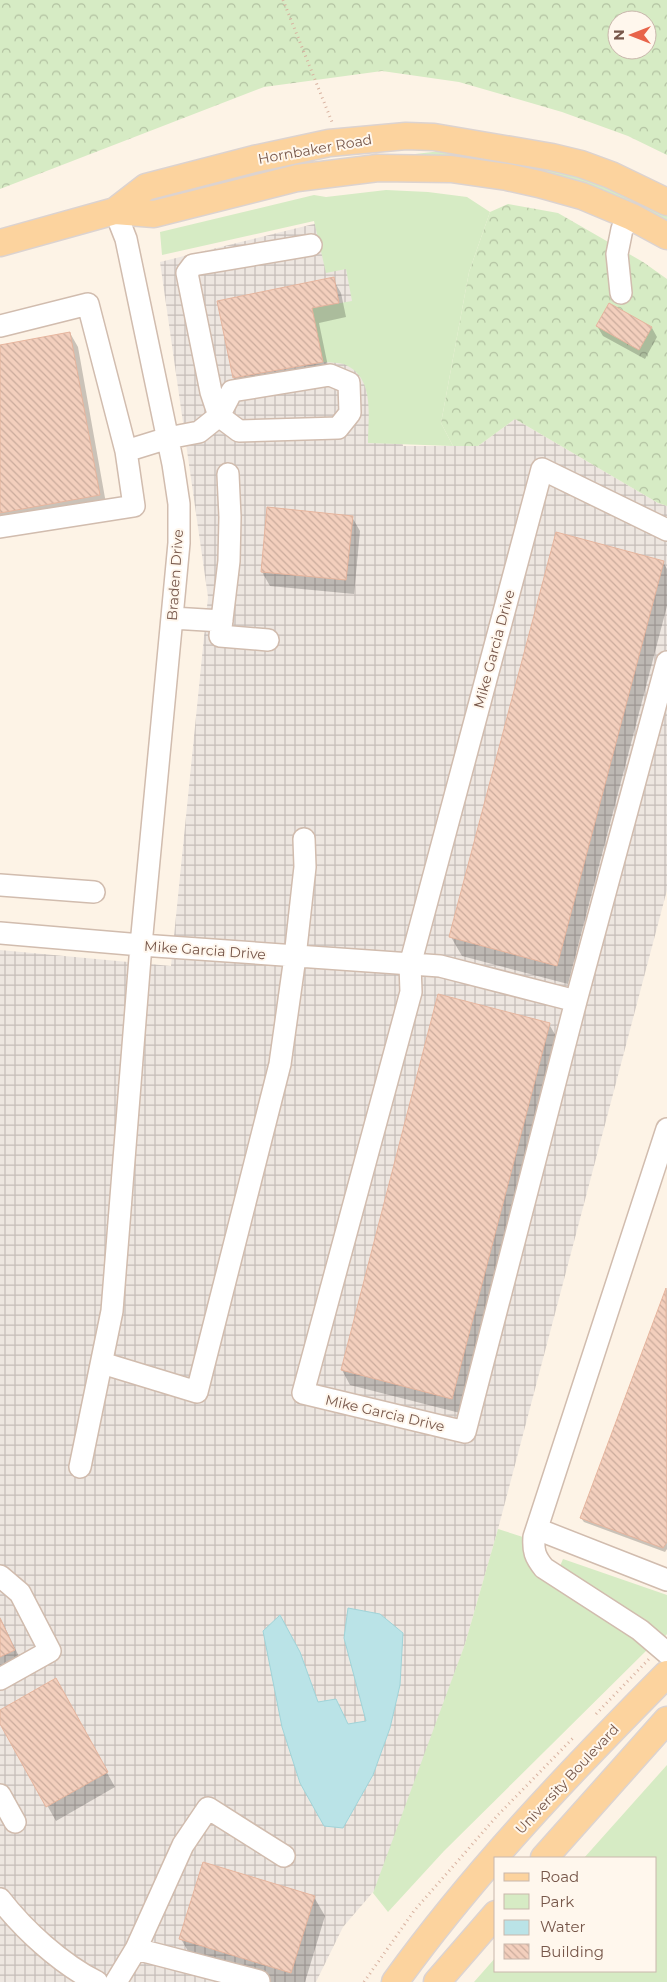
<svg xmlns="http://www.w3.org/2000/svg" width="667" height="1982" font-family="Montserrat,sans-serif">
<style>
.industrial{fill:url(#industrial-grid)}
.green{fill:#d6ebc4}
.forest{fill:url(#forest-crowns);fill-rule:evenodd}
.water{fill:#bae3e7;stroke:#a0d4d9}
.shadow{fill:#0003}
.building{fill:url(#building-back-hatch);stroke:#e6b59e}
.lines{fill:none;stroke-linecap:round;stroke-linejoin:round}
.minor-casing{stroke:#d1bcae;stroke-width:24}
.major-casing{stroke:#dcd3d0;stroke-width:29}
.path{stroke:#d8b2a0;stroke-width:3;stroke-dasharray:1 4;stroke-linecap:butt}
.minor{stroke:#fff;stroke-width:21}
.major{stroke:#fcd39e;stroke-width:26}
.labels{text-anchor:middle;stroke-width:4;stroke-linejoin:round;paint-order:stroke}
.street-label{font-size:14px;fill:#77574a;stroke:#fff7ed}
</style>
<defs>
<pattern id="industrial-grid" width="8" height="8" patternUnits="userSpaceOnUse" patternTransform="scale(1.25)"><rect width="8" height="8" fill="#ede6e0"/><path d="M0 4h8M4 0v8" fill="none" stroke="#c5bdb8"/></pattern>
<pattern id="forest-crowns" width="20" height="18" patternUnits="userSpaceOnUse" patternTransform="scale(1.25)"><rect width="20" height="18" fill="#d6ebc4"/><path d="M2 6a3 3 0 1 1 6 0M12 15a3 3 0 1 1 6 0" fill="none" stroke="#b2c1a1"/></pattern>
<pattern id="building-back-hatch" width="6" height="6" patternUnits="userSpaceOnUse" patternTransform="scale(1.25)"><rect width="6" height="6" fill="#f3cfbd"/><path d="M-1 5l2 2M0 0l6 6M5-1l2 2" fill="none" stroke="#caab9c"/></pattern>
</defs>
<rect width="100%" height="100%" fill="#fdf3e6"/>
<path class="industrial" d="M 358,213 L 403,446 L 478,446 L 515,419 L 658,503 L 667,506 L 667,890 L 498,1529 L 465,1644 L 380,1884 L 343,1927 L 316,1982 L 0,1982 L 0,950 L 171,966 L 208,597 L 160,262 Z"/>
<path class="green" d="M 441,151 L 584,175 L 667,211 L 667,226 L 398,156 Z
M 386,190 L 428,192 L 467,197 L 490,212 L 469,272 L 441,423 L 453,446 L 368,443 C 368,416 375,379 346,365 C 340,362 329,363 323,362 L 312,308 L 352,301 L 346,269 L 326,273 L 314,221 L 162,255 L 160,232 L 314,195 L 326,197 Z
M 498,1529 L 529,1539 L 527,1552 L 650,1647 L 444,1851 L 388,1912 L 373,1893 L 465,1644 Z
M 563,1559 L 667,1595 L 667,1634 L 661,1641 L 558,1571 Z
M 667,1765 L 667,1982 L 474,1982 L 496,1957 L 496,1971 L 656,1971 L 656,1858 L 584,1858 Z"/>
<path class="forest" d="M 0,0 L 667,0 L 667,155 L 628,136 L 562,112 L 459,82 L 382,71 L 264,87 L 0,189 ZM 617,20 L 647,20 L 647,50 L 617,50 Z
M 508,204 L 558,213 L 643,262 L 667,279 L 667,506 L 658,503 L 515,419 L 478,446 L 453,446 L 441,423 L 469,272 L 490,212 Z"/>
<path class="water" d="M 348,1608 L 380,1614 L 403,1633 L 400,1685 L 390,1728 L 373,1775 L 343,1828 L 324,1826 L 300,1783 L 282,1727 L 263,1631 L 280,1615 L 300,1652 L 318,1702 L 336,1699 L 348,1724 L 366,1721 L 344,1638 Z"/>
<path class="shadow" d="M 333,279 L 341,293 L 346,317 L 319,323 L 330,376 L 243,392 L 234,378 Z
M 597,326 L 652,328 L 657,337 L 645,359 L 603,336 Z
M 70,333 L 78,347 L 107,509 L 0,521 L 0,346 Z
M 352,517 L 360,531 L 354,594 L 270,586 L 262,572 Z
M 663,562 L 667,569 L 667,606 L 568,984 L 462,956 L 451,937 Z
M 549,1024 L 557,1038 L 460,1413 L 350,1385 L 342,1370 Z
M 667,1288 L 667,1549 L 665,1552 L 584,1522 L 581,1518 Z
M 0,1617 L 25,1669 L 0,1681 Z
M 55,1680 L 115,1787 L 56,1821 L 0,1722 L 0,1711 Z
M 314,1897 L 325,1916 L 305,1982 L 271,1982 L 192,1958 L 181,1939 Z"/>
<path class="building" d="M 334,277 L 339,303 L 312,308 L 323,362 L 233,378 L 217,301 Z
M 609,303 L 652,327 L 639,350 L 596,326 Z
M 70,332 L 100,495 L 0,513 L 0,345 Z
M 267,507 L 353,516 L 346,580 L 261,572 Z
M 556,532 L 664,561 L 557,966 L 449,937 Z
M 438,994 L 550,1023 L 452,1399 L 341,1370 Z
M 666,1288 L 667,1542 L 663,1548 L 580,1518 Z
M 0,1618 L 15,1650 L 0,1657 Z
M 56,1678 L 108,1772 L 46,1807 L 0,1724 L 0,1710 Z
M 203,1862 L 315,1896 L 291,1973 L 179,1939 Z"/>
<g class="lines">
<g class="minor-casing">
<path id="minor" d="M 621,293 L 617,254 L 622,229 L 632,217
M 0,326 L 88,304 L 126,451 L 134,506 L 0,527
M 126,451 L 168,438 L 199,432 L 219,416 L 239,431 L 338,428 L 350,413 L 349,383 L 330,375 L 232,391 L 219,416 L 211,392 L 187,273 L 193,265 L 311,245
M 228,474 L 230,517 L 229,561 L 220,636 L 268,640
M 667,530 L 542,469 L 410,965 L 411,992 L 303,1393 L 465,1432 L 576,1001 L 667,662
M 172,618 L 222,621
M 0,885 L 94,892
M 0,933 L 141,945 L 440,966 L 576,1001
M 667,1129 L 534,1537 C 533,1551 535,1557 544,1568 L 640,1630 L 667,1653
M 102,1363 L 197,1392 L 280,1064 L 295,957 L 305,867 L 304,839
M 80,1467 L 112,1311 L 141,945 L 179,543 L 179,504 L 173,464 L 126,239 L 115,211
M 537,1529 L 667,1580
M 0,1576 L 20,1593 L 50,1651 L 0,1679
M 0,1795 L 15,1822
M 0,1899 C 24,1930 61,1964 97,1982
M 259,1981 L 136,1949 L 183,1845 L 208,1808 L 284,1856
M 116,1982 L 136,1949"/>
</g>
<g class="major-casing">
<path id="major" d="M 115,211 L 146,187 L 254,159 L 329,143 L 406,136 L 434,137 L 552,157 L 581,164 L 611,175 L 667,202
M 0,243 L 115,211 L 154,214 L 297,178 L 378,168 L 451,169 L 507,177 L 539,184 L 582,196 L 632,217 L 667,236
M 544,1858 L 667,1720
M 395,1982 C 474,1872 572,1770 667,1674
M 437,1982 L 496,1914"/>
</g>
<path class="path" d="M 283,0 L 332,122
M 596,1714 L 649,1659
M 364,1982 L 414,1911 L 497,1816 L 575,1736"/>
<use href="#minor" class="minor"/>
<use href="#major" class="major"/>
</g>
<g class="labels">
<g class="street-label">
<text transform="translate(315 149) rotate(-10)" y="5">Hornbaker Road</text>
<text transform="translate(175 575) rotate(-86)" y="5">Braden Drive</text>
<text transform="translate(494 649) rotate(-75)" y="5">Mike Garcia Drive</text>
<text transform="translate(205 950) rotate(4)" y="5">Mike Garcia Drive</text>
<text transform="translate(385 1413) rotate(13)" y="5">Mike Garcia Drive</text>
<text transform="translate(567 1779) rotate(-47)" y="5">University Boulevard</text>
</g>
</g>
<rect x="494" y="1857" width="162" height="115" fill="#fff7ed" stroke="#c9b7ac"/>
<rect x="504" y="1873" width="25" height="8" fill="#fcd39e" stroke="#c9b7ac"/>
<text x="540" y="1882" font-size="15" fill="#77574a">Road</text>
<rect x="504" y="1894" width="25" height="15" fill="#d6ebc4" stroke="#c9b7ac"/>
<text x="540" y="1907" font-size="15" fill="#77574a">Park</text>
<rect x="504" y="1920" width="25" height="15" fill="#bae3e7" stroke="#c9b7ac"/>
<text x="540" y="1932" font-size="15" fill="#77574a">Water</text>
<rect x="504" y="1944" width="25" height="15" fill="url(#building-back-hatch)" stroke="#c9b7ac"/>
<text x="540" y="1957" font-size="15" fill="#77574a">Building</text>
<g transform="translate(632 35) rotate(270)"><circle r="24" fill="#fff7ed" stroke="#c9b7ac"/>
<path d="M0-4L9 19L0 12L-9 19Z" fill="#e8644a"/>
<text y="-8" font-size="14" font-weight="bold" text-anchor="middle" fill="#77574a">N</text>
</g>
</svg>
